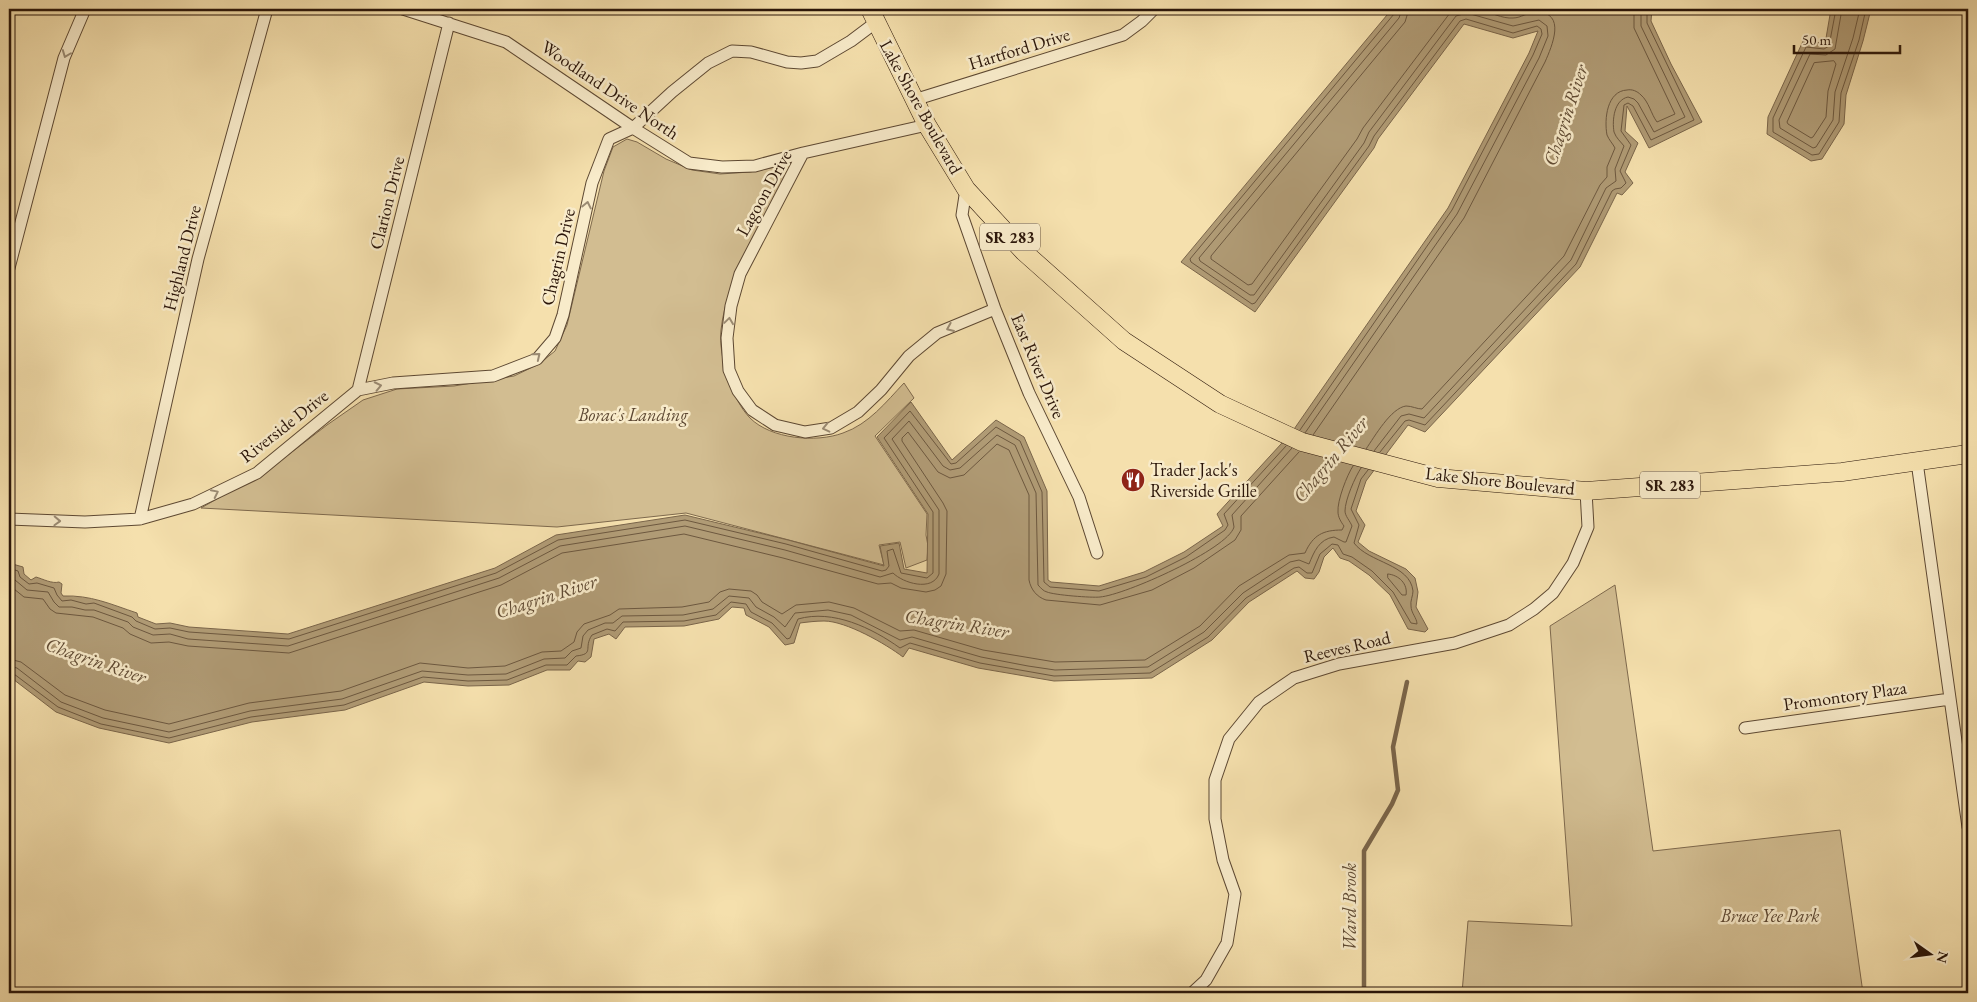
<svg xmlns="http://www.w3.org/2000/svg" width="1977" height="1002" font-family="'EB Garamond',serif">
<style>
.green{fill:#d2bd91;stroke:#7e694d}
.water{fill:#b09b75;stroke:#7a654a}
.lines{fill:none;stroke-linecap:round;stroke-linejoin:round}
.shore{stroke:#6d583f;stroke-width:1}
.stream{stroke:#7a654a;stroke-width:4.5}
.street-casing{stroke:#5d4832;stroke-width:13}
.primary-casing{stroke:#2a1509;stroke-width:19}
.street{stroke:#f8ebca;stroke-width:11}
.primary{stroke:#f5e0ad;stroke-width:18}
.oneway{stroke:#9b8b73}
.labels{text-anchor:middle;stroke-width:5;stroke-linejoin:round;paint-order:stroke}
.shield{fill:#f8ebca;stroke:#685543;stroke-width:1}
.shield-label{font-size:16px;font-weight:bold;fill:#2a1509}
.street-label{font-size:18px;fill:#2a1509;stroke:#f8ebca}
.park-label{font-size:18px;font-style:italic;fill:#5c4732;stroke:#f8ebca}
.poi-label{font-size:18px;fill:#2a1509;stroke:#f8ebca;text-anchor:start}
.water-label{font-size:19px;font-style:italic;fill:#604b34;stroke:#f8ebca}
</style>
<rect width="100%" height="100%" fill="#f5e0ad"/>
<filter id="stains"><feTurbulence type="fractalNoise" baseFrequency=".004" numOctaves="4"/><feColorMatrix values="0 0 0 0 .2 0 0 0 0 .09 0 0 0 0 .02 0 0 0 .5 -.17"/></filter>
<radialGradient id="worn" r=".72"><stop offset=".6" stop-color="#630" stop-opacity="0"/><stop offset="1" stop-color="#630" stop-opacity=".3"/></radialGradient>
<path class="green" d="M 627,139 L 637,142 L 666,159 L 692,170 L 720,174 L 750,172 L 776,167 L 782,171 L 784,181 C 760,228 727,276 721,330 C 718,355 732,400 750,418 C 771,439 816,443 843,433 C 869,424 886,402 904,383 L 914,398 L 875,436 L 927,514 L 926,535 L 928,546 L 927,560 L 906,568 L 900,542 L 879,545 L 884,565 L 686,513 L 557,527 L 201,508 L 271,468 L 327,425 L 363,400 L 397,389 L 454,386 L 514,376 L 539,364 L 555,351 L 567,325 L 604,171 L 613,147 Z
M 1615,585 L 1653,851 L 1840,830 L 1863,993 L 1462,993 L 1468,921 L 1572,926 L 1550,626 Z"/>
<path class="water" d="M 1392,9 L 1652,9 L 1651,21 L 1671,64 L 1702,122 L 1649,148 L 1627,106 L 1625,131 L 1638,143 L 1625,172 L 1633,183 L 1622,195 L 1617,193 L 1580,267 L 1425,432 L 1408,425 L 1366,481 L 1356,511 L 1365,525 L 1358,542 L 1369,551 L 1406,569 L 1415,578 L 1418,592 L 1416,607 L 1428,629 L 1425,632 L 1408,629 L 1390,595 L 1369,575 L 1349,561 L 1340,558 L 1333,548 L 1324,557 L 1319,572 L 1314,579 L 1305,578 L 1297,571 L 1249,602 L 1212,640 L 1152,678 L 1054,681 L 978,668 L 909,648 L 903,657 C 886,644 846,621 824,621 C 816,621 808,622 800,623 L 794,643 L 785,645 L 769,627 L 746,615 L 744,608 L 732,607 L 719,619 L 684,626 L 625,627 L 616,639 L 609,634 L 594,639 L 591,657 L 585,662 L 578,661 L 570,670 L 547,670 L 509,685 L 468,686 L 424,682 L 345,710 L 252,722 L 169,743 L 99,728 L 56,712 L 9,676 L 9,563 L 23,567 L 24,574 L 31,580 L 36,577 C 43,579 52,584 59,582 L 62,584 L 61,593 L 63,596 C 91,595 110,604 137,613 L 138,617 L 156,624 L 170,623 L 189,627 L 288,634 L 495,568 L 556,535 L 685,515 L 788,540 L 884,566 L 880,546 L 899,543 L 904,569 L 927,573 L 928,514 L 877,437 L 911,402 L 952,460 L 996,420 L 1024,437 L 1047,491 L 1048,580 L 1051,582 L 1099,586 L 1144,572 L 1184,552 L 1223,526 L 1217,514 L 1292,432 L 1448,208 L 1529,53 L 1538,31 L 1513,38 L 1464,24 L 1378,139 L 1374,148 L 1255,312 L 1181,262 Z
M 1831,9 L 1871,9 L 1863,41 L 1846,95 L 1844,124 L 1822,159 L 1811,161 L 1767,134 L 1768,117 L 1804,39 L 1825,44 Z"/>
<g class="lines">
<path class="shore" d="M 1409,9 L 1405,22 L 1211,256 L 1211,259 L 1248,285 L 1252,284 L 1357,139 L 1363,128 L 1453,9
M 1836,9 L 1829,46 L 1824,49 L 1806,47 L 1773,118 L 1773,132 L 1812,155 L 1819,154 L 1839,122 L 1841,93 L 1859,40 L 1866,9
M 1842,9 L 1835,49 L 1826,55 L 1810,54 L 1779,120 L 1780,128 L 1813,148 L 1816,147 L 1833,120 L 1835,92 L 1853,38 L 1860,9
M 1834,61 L 1836,64 L 1828,91 L 1826,117 L 1813,137 L 1811,138 L 1788,124 L 1787,122 L 1814,63 Z
M 1300,430 L 1452,210 L 1533,55 L 1542,34 L 1541,29 L 1537,26 L 1513,33 L 1466,19 L 1460,21 L 1374,136 L 1369,146 L 1255,303 L 1252,304 L 1191,262 L 1190,259 L 1394,14 L 1396,9
M 1305,433 L 1457,214 L 1539,58 L 1548,36 L 1547,26 L 1539,20 L 1513,26 L 1467,13 L 1456,16 L 1369,132 L 1364,143 L 1254,295 L 1250,295 L 1200,261 L 1199,258 L 1399,18 L 1402,9
M 1313,435 L 1464,218 L 1545,62 C 1552,46 1567,12 1536,12 C 1528,12 1521,18 1513,18 C 1503,19 1489,12 1479,9
M 1366,449 C 1375,436 1391,408 1406,406 C 1412,406 1417,409 1422,409 L 1564,256 L 1600,185 L 1607,177 L 1607,167 L 1615,148 C 1613,144 1609,140 1607,135 C 1604,119 1607,91 1627,90 C 1632,89 1637,91 1641,95 C 1649,102 1651,114 1657,122 L 1675,114 L 1634,28 L 1634,9
M 1374,451 L 1401,416 L 1409,414 L 1424,418 L 1571,260 L 1606,188 L 1616,181 L 1615,169 L 1624,146 C 1621,142 1616,138 1614,132 C 1612,120 1614,100 1628,97 L 1634,99 L 1638,103 L 1654,132 L 1685,117 L 1641,26 L 1641,9
M 1380,452 L 1405,421 L 1409,420 L 1425,425 L 1576,264 L 1612,191 L 1615,189 L 1621,188 L 1626,183 L 1620,171 L 1631,145 L 1621,131 L 1624,105 L 1628,103 L 1633,106 L 1651,140 L 1694,120 L 1647,23 L 1647,9
M 9,568 L 18,571 L 20,577 L 29,584 L 37,583 L 54,588 L 57,595 L 62,601 L 71,600 L 86,604 L 94,603 L 132,617 L 136,621 L 155,629 L 170,628 L 189,632 L 289,639 L 496,573 L 558,540 L 685,520 L 786,544 L 882,571 L 886,570 L 889,566 L 887,551 L 893,549 L 901,573 L 927,578 L 933,573 L 933,512 L 884,438 L 910,411 L 951,464 L 956,463 L 996,427 L 1020,441 L 1042,492 L 1044,582 L 1050,587 L 1099,591 L 1146,577 L 1186,557 L 1225,530 L 1228,525 L 1224,514 L 1286,446
M 1388,574 C 1399,575 1408,584 1406,595 L 1402,595 L 1388,578 Z
M 9,575 L 27,590 L 48,592 L 54,602 L 59,607 L 72,607 L 85,610 L 94,610 L 128,622 L 133,627 L 153,635 L 170,634 L 188,639 L 288,646 L 499,578 L 560,546 L 685,526 L 785,550 L 880,577 L 893,573 C 903,583 932,592 939,574 L 939,510 L 892,439 L 909,421 L 943,466 L 950,470 L 960,468 L 997,435 L 1015,445 L 1036,493 L 1038,585 C 1041,588 1043,591 1047,592 C 1054,595 1092,598 1100,597 C 1125,595 1228,549 1234,527 L 1232,515 L 1292,448
M 9,585 L 24,597 L 43,599 L 50,609 L 56,613 L 93,617 L 123,628 L 130,634 L 151,643 L 169,642 L 188,646 L 289,653 L 501,585 L 562,553 L 684,534 L 783,558 L 878,584 L 891,583 L 901,588 L 926,592 L 935,590 L 941,586 L 946,574 L 947,511 L 943,503 L 902,441 L 902,438 L 908,432 L 938,472 L 950,478 L 964,475 L 997,444 L 1009,450 L 1029,495 L 1029,580 C 1031,590 1037,597 1046,600 L 1100,605 L 1152,590 L 1194,568 L 1235,540 L 1241,530 L 1241,516 L 1299,452
M 9,659 L 21,662 L 65,695 L 105,710 L 169,724 L 249,703 L 341,691 L 420,663 L 468,668 L 505,666 L 542,652 L 561,651 L 574,642 L 577,632 L 584,624 L 610,615 L 619,609 L 682,607 L 709,602 L 720,592 L 729,589 L 751,591 L 757,595 L 762,602 L 782,614 L 796,605 L 829,602 L 854,608 L 900,631 L 914,630 L 983,650 L 1055,662 L 1145,660 L 1200,626 L 1239,586 L 1289,555 L 1305,553 C 1313,535 1323,530 1342,530 L 1344,526 C 1341,522 1338,517 1338,512 C 1337,501 1347,475 1353,466
M 9,666 L 17,668 L 61,702 L 103,718 L 169,732 L 250,711 L 342,699 L 422,671 L 468,675 L 506,674 L 544,659 L 565,658 L 572,651 L 581,648 L 583,636 L 588,630 L 605,623 L 613,623 L 622,616 L 683,615 L 713,609 L 729,596 L 749,598 L 756,607 L 774,617 L 785,627 L 795,613 L 828,610 L 851,615 L 900,640 L 912,637 L 981,657 L 1028,666 L 1055,670 L 1148,667 L 1204,632 L 1243,593 L 1290,562 L 1299,560 L 1309,564 C 1314,552 1319,539 1334,537 L 1344,542 L 1346,542 L 1352,526 C 1350,521 1345,516 1345,511 C 1345,500 1355,477 1361,468
M 9,673 L 14,674 L 58,707 L 101,724 L 169,738 L 251,717 L 344,705 L 423,677 L 468,681 L 507,680 L 546,665 L 567,665 L 576,656 C 595,654 583,648 592,635 L 607,629 L 615,631 L 623,622 L 684,621 L 716,615 L 731,602 L 746,604 L 751,612 L 772,623 L 787,639 L 790,638 L 798,619 C 833,609 872,628 900,648 L 910,643 L 980,663 L 1054,676 L 1150,673 L 1208,637 L 1246,598 L 1294,568 L 1299,567 L 1307,573 L 1312,573 L 1320,554 L 1332,544 L 1338,545 L 1343,554 L 1352,557 L 1372,571 L 1393,592 L 1411,623 L 1417,624 C 1417,618 1411,613 1411,606 C 1410,601 1413,596 1413,591 C 1410,564 1369,563 1354,543 L 1359,525 L 1351,509 L 1361,479 L 1368,470"/>
<path class="stream" d="M 1364,993 L 1364,851 L 1392,804 L 1398,790 L 1393,747 L 1407,682"/>
<g class="street-casing">
<path id="street" d="M 403,9 L 506,42 L 633,128 L 689,163 L 722,167 L 755,166 L 803,153 L 927,125
M 914,100 L 1123,35 L 1142,21 L 1154,9
M 803,153 L 740,274 L 731,306 L 727,338 L 729,370 L 738,391 L 752,410 L 775,425 L 805,432 L 831,428 L 858,412 L 881,390 L 909,356 L 937,333 L 995,309
M 966,189 L 962,215 L 995,309 L 1029,393 L 1079,497 L 1097,553
M 9,268 L 64,58 L 85,9
M 358,390 L 449,23
M 1917,462 L 1968,827
M 9,519 L 85,522 L 140,519 L 193,504 L 257,473 L 358,390 L 393,383 L 493,376 L 537,359 L 555,338 L 563,315 L 592,183 L 609,139 L 633,128 L 672,92 L 708,63 L 732,51 L 751,52 L 787,62 L 801,63 L 817,61 L 851,41 L 875,23
M 140,519 L 198,259 L 267,9
M 1745,728 L 1950,699
M 1192,993 L 1206,980 L 1227,943 L 1235,894 L 1223,860 L 1215,819 L 1215,780 L 1229,739 L 1259,702 L 1294,678 L 1339,664 L 1455,643 L 1509,625 L 1534,609 L 1553,593 L 1573,563 L 1588,527 L 1586,491"/>
</g>
<g class="primary-casing">
<path id="primary" d="M 870,9 L 927,125 L 966,189 L 1024,252 L 1124,341 L 1220,404 L 1302,442 L 1438,478 L 1586,491 L 1842,472 L 1968,454"/>
</g>
<use href="#street" class="street"/>
<use href="#primary" class="primary"/>
</g>
<defs><path id="oneway-chevron" d="M-2-3.5L2.5 0L-2 3.5" fill="none" stroke-width="1.6" stroke-linecap="round" stroke-linejoin="round" transform="scale(1.25)"/></defs>
<g class="oneway">
<use href="#oneway-chevron" transform="translate(66 54) rotate(111)"/>
<use href="#oneway-chevron" transform="translate(587 205) rotate(-78)"/>
<use href="#oneway-chevron" transform="translate(729 321) rotate(-82)"/>
<use href="#oneway-chevron" transform="translate(950 328) rotate(157)"/>
<use href="#oneway-chevron" transform="translate(537 356) rotate(-39)"/>
<use href="#oneway-chevron" transform="translate(378 386) rotate(-12)"/>
<use href="#oneway-chevron" transform="translate(826 428) rotate(167)"/>
<use href="#oneway-chevron" transform="translate(215 493) rotate(-26)"/>
<use href="#oneway-chevron" transform="translate(57 521) rotate(2)"/>
</g>
<defs>
<g id="restaurant-disc" transform="scale(1.25)"><circle r="9.5" fill="#8f2418" stroke="#f8ebca"/><path d="M-5-6h1v4h1v-4h1v4h1v-4h1v5L-1.5 .5V6h-2V.5L-5-1ZM5-6V6H3V1.5H1.5Q1.5-4 5-6Z" fill="#fff"/></g>
</defs>
<g fill-rule="evenodd">
<use href="#restaurant-disc" x="1133" y="480"/>
</g>
<g class="labels">
<g class="shield">
<rect x="980" y="223.5" width="60" height="27" rx="4"/>
<rect x="1640" y="471.5" width="60" height="27" rx="4"/>
</g>
<g class="shield-label">
<text x="1010" y="243">SR 283</text>
<text x="1670" y="491">SR 283</text>
</g>
<g class="street-label">
<text transform="translate(1019 49) rotate(-17)" y="6">Hartford Drive</text>
<text transform="translate(610 90) rotate(34)" y="6">Woodland Drive North</text>
<text transform="translate(921 107) rotate(61)" y="6">Lake Shore Boulevard</text>
<text transform="translate(764 193) rotate(-61)" y="6">Lagoon Drive</text>
<text transform="translate(387 203) rotate(-76)" y="6">Clarion Drive</text>
<text transform="translate(558 257) rotate(-77)" y="6">Chagrin Drive</text>
<text transform="translate(182 258) rotate(-76)" y="6">Highland Drive</text>
<text transform="translate(1038 366) rotate(67)" y="6">East River Drive</text>
<text transform="translate(284 426) rotate(-38)" y="6">Riverside Drive</text>
<text transform="translate(1500 481) rotate(6)" y="6">Lake Shore Boulevard</text>
<text transform="translate(1347 647) rotate(-13)" y="6">Reeves Road</text>
<text transform="translate(1845 696) rotate(-8)" y="6">Promontory Plaza</text>
</g>
<g class="park-label">
<text x="633" y="421">Borac's Landing</text>
<text x="1770" y="922">Bruce Yee Park</text>
</g>
<g class="poi-label">
<text x="1150" y="476">Trader Jack's<tspan x="1150" dy="21">Riverside Grille</tspan></text>
</g>
<g class="water-label">
<text transform="translate(1565 115) rotate(-72)" y="7">Chagrin River</text>
<text transform="translate(1330 459) rotate(-50)" y="7">Chagrin River</text>
<text transform="translate(546 596) rotate(-18)" y="7">Chagrin River</text>
<text transform="translate(957 623) rotate(9)" y="7">Chagrin River</text>
<text transform="translate(96 660) rotate(19)" y="7">Chagrin River</text>
<text transform="translate(1349 907) rotate(-90)" y="7">Ward Brook</text>
</g>
</g>
<rect width="1977" height="1002" fill="none" stroke="#f5e0ad" stroke-width="30"/>
<rect x="10" y="10" width="1957" height="982" fill="none" stroke="#2a1509" stroke-width="2.5"/>
<rect x="15" y="15" width="1947" height="972" fill="none" stroke="#2a1509"/>
<g transform="translate(1930 954) rotate(104)" stroke="#f8ebca" stroke-width="4" paint-order="stroke">
<path d="M0-4L9 19L0 12L-9 19Z" fill="#2a1509"/>
<text y="-8" font-size="14" font-weight="bold" text-anchor="middle" fill="#2a1509">N</text>
</g>
<path d="M1794 45v8h106v-8" fill="none" stroke="#2a1509" stroke-width="2.5"/>
<text x="1802" y="45" font-size="15" fill="#2a1509" stroke="#f8ebca" stroke-width="4" paint-order="stroke">50 m</text>
<rect width="100%" height="100%" filter="url(#stains)"/>
<rect width="100%" height="100%" fill="url(#worn)"/>
</svg>
